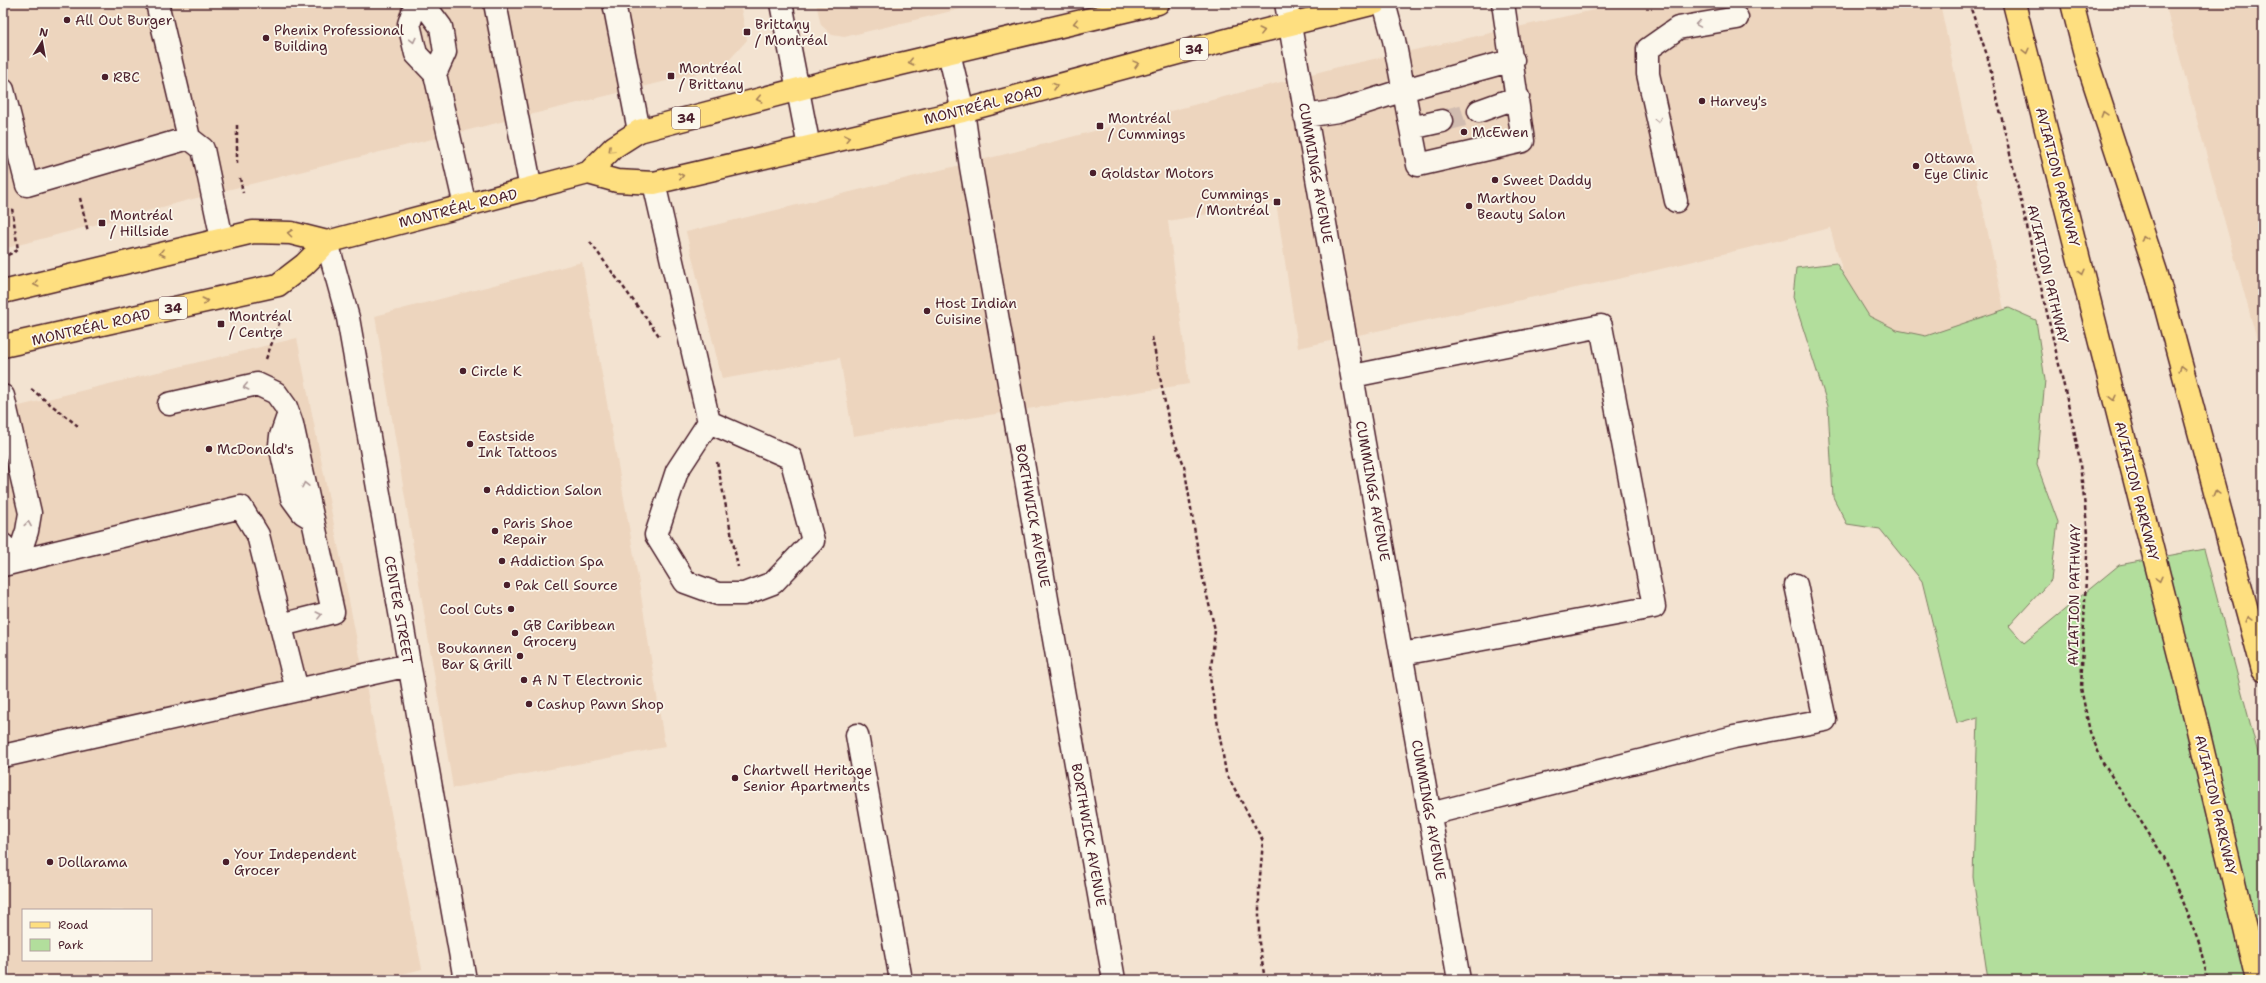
<svg xmlns="http://www.w3.org/2000/svg" width="2266" height="983" font-family="'Shantell Sans',sans-serif">
<style>
.built{fill:#edd5be;fill-rule:evenodd}
.green{fill:#b2de9c;stroke:#7e7e64}
.lines{fill:none;stroke-linecap:round;stroke-linejoin:round}
.minor-tunnel{stroke:#d1bcb0;stroke-width:22;stroke-dasharray:22 11;stroke-linecap:butt}
.minor-casing{stroke:#4a1f2b;stroke-width:25}
.major-casing{stroke:#4a1f2b;stroke-width:25}
.path{stroke:#4a1f2b;stroke-width:2.5;stroke-dasharray:4 3;stroke-linecap:butt}
.minor{stroke:#fbf7ec;stroke-width:22}
.major{stroke:#fedf80;stroke-width:22}
.oneway{stroke:#a47f56}
.oneway2{stroke:#ab9695}
.poi-dot{fill:#4a1f2b;stroke:#fbf7ec;stroke-width:1.5}
.labels{text-anchor:middle;stroke-width:3.5;stroke-linejoin:round;paint-order:stroke}
.shield{fill:#fbf7ec;stroke:#7f6065;stroke-width:1}
.shield-label{font-size:13px;font-weight:bold;fill:#4a1f2b}
.poi-label{font-size:14px;fill:#4a1f2b;stroke:#fbf7ec;text-anchor:start}
.street-label{font-size:14px;fill:#4a1f2b;stroke:#fbf7ec}
</style>
<rect width="100%" height="100%" fill="#f3e3d1"/>
<filter id="ink" filterUnits="userSpaceOnUse"><feTurbulence type="fractalNoise" baseFrequency=".025" numOctaves="2"/><feDisplacementMap in="SourceGraphic" scale="8" xChannelSelector="R" yChannelSelector="G"/><feConvolveMatrix kernelMatrix="1 2 1 2 8 2 1 2 1" color-interpolation-filters="sRGB"/></filter>
<g filter="url(#ink)">
<path class="built" d="M 3,3 L 740,3 L 747,40 L 723,67 L 223,191 L 3,249 Z
M 816,3 L 985,3 L 844,37 L 832,35 L 821,25 Z
M 1625,3 L 1940,3 L 2006,319 L 1866,351 L 1830,228 L 1636,275 L 1298,348 L 1276,202 L 1168,221 L 1189,384 L 853,436 L 840,358 L 722,379 L 686,232 L 1014,152 L 1338,67 Z
M 2165,3 L 2263,3 L 2263,362 Z
M 582,262 L 640,589 L 665,747 L 453,788 L 375,316 Z
M 297,338 L 422,969 L 378,980 L 21,980 L 15,976 L 3,979 L 3,410 ZM 23,910 L 151,910 L 151,960 L 23,960 Z"/>
<path class="green" d="M 1836,263 L 1869,316 L 1897,330 L 1926,336 L 2009,308 L 2036,320 L 2045,380 L 2037,465 L 2058,522 L 2051,580 L 2009,626 L 2024,643 L 2119,565 L 2204,549 L 2263,772 L 2263,980 L 1988,980 L 1973,877 L 1978,717 L 1957,723 L 1922,581 L 1880,529 L 1847,524 L 1833,497 L 1828,406 L 1793,297 L 1796,268 Z"/>
<g class="lines">
<path class="minor-tunnel" d="M 1442,121 L 1479,111"/>
<g class="minor-casing">
<path id="minor" d="M 416,3 L 409,24 L 416,54 L 435,74 L 465,206
M 423,3 L 441,27 L 445,52 L 435,74
M 495,3 L 531,189
M 614,3 L 639,131
M 781,3 L 809,147
M 1286,3 L 1459,980
M 1384,3 L 1394,40 L 1418,165 L 1523,141 L 1503,3
M 949,53 L 963,111 L 971,167 L 1114,980
M 3,90 L 27,185 L 189,138 L 157,3
M 1479,111 L 1518,97
M 1305,116 L 1338,111 L 1404,90 L 1513,60
M 1411,128 L 1442,121
M 189,138 L 203,149 L 222,239
M 654,183 L 709,422 L 791,458 L 813,541 L 773,583 L 744,594 L 718,594 L 685,582 L 656,535 L 677,471 L 709,422
M 1676,201 L 1648,74 L 1648,49 L 1678,28 L 1737,18
M 327,242 L 348,318 L 465,980
M 1353,376 L 1601,326 L 1654,607 L 1402,654
M 3,396 L 30,513 L 27,531 L 17,561
M 169,404 L 257,384 L 276,393 L 286,407 L 292,424 L 333,612 L 281,625
M 288,416 L 281,436 L 280,445 L 292,498 L 303,513 L 313,519
M 3,545 L 17,561
M 3,565 L 241,507 L 258,535 L 297,690
M 857,735 L 901,980
M 3,756 L 409,665
M 1430,814 L 1734,737 L 1825,720 L 1796,585"/>
</g>
<g class="major-casing">
<path id="major" d="M 2014,3 L 2197,726 L 2257,980
M 2072,3 L 2086,58 L 2157,275 L 2263,670
M 588,173 L 617,181 L 654,183 L 963,111 L 1234,38 L 1375,3
M 3,292 L 253,232 L 291,233 L 327,242 L 588,173 L 614,147 L 639,131 L 837,79 L 1158,3
M 3,346 L 278,285 L 304,265 L 327,242"/>
</g>
<path class="path" d="M 1969,3 L 1987,55 L 2074,429 L 2079,456 L 2088,533 L 2081,688 L 2090,732 L 2103,763 L 2164,857 L 2199,943 L 2208,980
M 237,125 L 237,166
M 240,178 L 243,193
M 80,198 L 88,232
M 590,242 L 660,337
M 8,255 L 18,250 L 12,208
M 1152,337 L 1171,433 L 1184,465 L 1201,570 L 1215,630 L 1210,678 L 1226,773 L 1263,841 L 1259,889 L 1259,943 L 1265,980
M 266,359 L 281,318
M 31,389 L 78,426
M 717,462 L 738,567"/>
<use href="#minor" class="minor"/>
<use href="#major" class="major"/>
</g>
<defs><path id="oneway-chevron" d="M-2-3.5L2.5 0L-2 3.5" fill="none" stroke-width="1.6" stroke-linecap="round" stroke-linejoin="round"/></defs>
<g class="oneway">
<use href="#oneway-chevron" transform="translate(1076 23) rotate(166)"/>
<use href="#oneway-chevron" transform="translate(1262 31) rotate(-14)"/>
<use href="#oneway-chevron" transform="translate(2026 51) rotate(76)"/>
<use href="#oneway-chevron" transform="translate(911 62) rotate(167)"/>
<use href="#oneway-chevron" transform="translate(1136 64) rotate(-15)"/>
<use href="#oneway-chevron" transform="translate(1055 86) rotate(-15)"/>
<use href="#oneway-chevron" transform="translate(759 99) rotate(167)"/>
<use href="#oneway-chevron" transform="translate(2104 114) rotate(-108)"/>
<use href="#oneway-chevron" transform="translate(847 138) rotate(-13)"/>
<use href="#oneway-chevron" transform="translate(611 150) rotate(137)"/>
<use href="#oneway-chevron" transform="translate(681 176) rotate(-13)"/>
<use href="#oneway-chevron" transform="translate(290 233) rotate(-173)"/>
<use href="#oneway-chevron" transform="translate(2144 238) rotate(-108)"/>
<use href="#oneway-chevron" transform="translate(162 253) rotate(166)"/>
<use href="#oneway-chevron" transform="translate(2082 272) rotate(76)"/>
<use href="#oneway-chevron" transform="translate(36 284) rotate(166)"/>
<use href="#oneway-chevron" transform="translate(205 301) rotate(-13)"/>
<use href="#oneway-chevron" transform="translate(2182 368) rotate(-105)"/>
<use href="#oneway-chevron" transform="translate(2113 398) rotate(76)"/>
<use href="#oneway-chevron" transform="translate(2216 493) rotate(-105)"/>
<use href="#oneway-chevron" transform="translate(2159 579) rotate(76)"/>
<use href="#oneway-chevron" transform="translate(2249 619) rotate(-105)"/>
</g>
<g class="oneway2">
<use href="#oneway-chevron" transform="translate(1698 24) rotate(171)"/>
<use href="#oneway-chevron" transform="translate(413 40) rotate(77)"/>
<use href="#oneway-chevron" transform="translate(1658 120) rotate(77)"/>
<use href="#oneway-chevron" transform="translate(246 387) rotate(167)"/>
<use href="#oneway-chevron" transform="translate(305 485) rotate(-102)"/>
<use href="#oneway-chevron" transform="translate(28 524) rotate(-81)"/>
<use href="#oneway-chevron" transform="translate(319 615) rotate(-14)"/>
</g>
</g>
<g class="poi-dot">
<circle cx="67" cy="20" r="4"/>
<rect x="743" y="28" width="8" height="8" rx="2"/>
<circle cx="266" cy="38" r="4"/>
<rect x="667" y="72" width="8" height="8" rx="2"/>
<circle cx="105" cy="77" r="4"/>
<circle cx="1702" cy="101" r="4"/>
<rect x="1096" y="122" width="8" height="8" rx="2"/>
<circle cx="1464" cy="132" r="4"/>
<circle cx="1916" cy="166" r="4"/>
<circle cx="1093" cy="173" r="4"/>
<circle cx="1495" cy="180" r="4"/>
<rect x="1273" y="198" width="8" height="8" rx="2"/>
<circle cx="1469" cy="206" r="4"/>
<rect x="98" y="219" width="8" height="8" rx="2"/>
<circle cx="927" cy="311" r="4"/>
<rect x="217" y="320" width="8" height="8" rx="2"/>
<circle cx="463" cy="371" r="4"/>
<circle cx="470" cy="444" r="4"/>
<circle cx="209" cy="449" r="4"/>
<circle cx="487" cy="490" r="4"/>
<circle cx="495" cy="531" r="4"/>
<circle cx="502" cy="561" r="4"/>
<circle cx="507" cy="585" r="4"/>
<circle cx="511" cy="609" r="4"/>
<circle cx="515" cy="633" r="4"/>
<circle cx="520" cy="656" r="4"/>
<circle cx="524" cy="680" r="4"/>
<circle cx="529" cy="704" r="4"/>
<circle cx="735" cy="778" r="4"/>
<circle cx="50" cy="862" r="4"/>
<circle cx="226" cy="862" r="4"/>
</g>
<g class="labels">
<g class="shield">
<rect x="1180" y="38" width="28" height="22" rx="3"/>
<rect x="672" y="107" width="28" height="22" rx="3"/>
<rect x="159" y="297" width="28" height="22" rx="3"/>
</g>
<g class="shield-label">
<text x="1194" y="54">34</text>
<text x="686" y="123">34</text>
<text x="173" y="313">34</text>
</g>
<g class="poi-label">
<text x="75" y="25">All Out Burger</text>
<text x="755" y="29">Brittany<tspan x="755" dy="16">/ Montréal</tspan></text>
<text x="274" y="35">Phenix Professional<tspan x="274" dy="16">Building</tspan></text>
<text x="679" y="73">Montréal<tspan x="679" dy="16">/ Brittany</tspan></text>
<text x="113" y="82">RBC</text>
<text x="1710" y="106">Harvey's</text>
<text x="1108" y="123">Montréal<tspan x="1108" dy="16">/ Cummings</tspan></text>
<text x="1472" y="137">McEwen</text>
<text x="1924" y="163">Ottawa<tspan x="1924" dy="16">Eye Clinic</tspan></text>
<text x="1101" y="178">Goldstar Motors</text>
<text x="1503" y="185">Sweet Daddy</text>
<text x="1269" y="199" text-anchor="end">Cummings<tspan x="1269" dy="16">/ Montréal</tspan></text>
<text x="1477" y="203">Marthou<tspan x="1477" dy="16">Beauty Salon</tspan></text>
<text x="110" y="220">Montréal<tspan x="110" dy="16">/ Hillside</tspan></text>
<text x="935" y="308">Host Indian<tspan x="935" dy="16">Cuisine</tspan></text>
<text x="229" y="321">Montréal<tspan x="229" dy="16">/ Centre</tspan></text>
<text x="471" y="376">Circle K</text>
<text x="478" y="441">Eastside<tspan x="478" dy="16">Ink Tattoos</tspan></text>
<text x="217" y="454">McDonald's</text>
<text x="495" y="495">Addiction Salon</text>
<text x="503" y="528">Paris Shoe<tspan x="503" dy="16">Repair</tspan></text>
<text x="510" y="566">Addiction Spa</text>
<text x="515" y="590">Pak Cell Source</text>
<text x="503" y="614" text-anchor="end">Cool Cuts</text>
<text x="523" y="630">GB Caribbean<tspan x="523" dy="16">Grocery</tspan></text>
<text x="512" y="653" text-anchor="end">Boukannen<tspan x="512" dy="16">Bar &amp; Grill</tspan></text>
<text x="532" y="685">A N T Electronic</text>
<text x="537" y="709">Cashup Pawn Shop</text>
<text x="743" y="775">Chartwell Heritage<tspan x="743" dy="16">Senior Apartments</tspan></text>
<text x="234" y="859">Your Independent<tspan x="234" dy="16">Grocer</tspan></text>
<text x="58" y="867">Dollarama</text>
</g>
<g class="street-label">
<text transform="translate(983 105) rotate(-14)" y="5">MONTRÉAL ROAD</text>
<text transform="translate(1316 173) rotate(80)" y="5">CUMMINGS AVENUE</text>
<text transform="translate(2058 177) rotate(76)" y="5">AVIATION PARKWAY</text>
<text transform="translate(458 208) rotate(-14)" y="5">MONTRÉAL ROAD</text>
<text transform="translate(2048 274) rotate(77)" y="5">AVIATION PATHWAY</text>
<text transform="translate(91 327) rotate(-13)" y="5">MONTRÉAL ROAD</text>
<text transform="translate(1373 491) rotate(80)" y="5">CUMMINGS AVENUE</text>
<text transform="translate(2137 491) rotate(76)" y="5">AVIATION PARKWAY</text>
<text transform="translate(1033 516) rotate(80)" y="5">BORTHWICK AVENUE</text>
<text transform="translate(2074 595) rotate(-89)" y="5">AVIATION PATHWAY</text>
<text transform="translate(399 610) rotate(80)" y="5">CENTER STREET</text>
<text transform="translate(2216 805) rotate(77)" y="5">AVIATION PARKWAY</text>
<text transform="translate(1429 810) rotate(80)" y="5">CUMMINGS AVENUE</text>
<text transform="translate(1089 835) rotate(80)" y="5">BORTHWICK AVENUE</text>
</g>
</g>
<rect width="2266" height="983" fill="none" stroke="#fbf7ec" stroke-width="16"/>
<rect x="8" y="8" width="2250" height="967" fill="none" stroke="#4a1f2b" stroke-width="1.5" filter="url(#ink)"/>
<rect x="22" y="909" width="130" height="52" fill="#fbf7ec" stroke="#b4a19f"/>
<rect x="30" y="922" width="20" height="6" fill="#fedf80" stroke="#b4a19f"/>
<text x="58" y="929" font-size="12" fill="#4a1f2b">Road</text>
<rect x="30" y="939" width="20" height="12" fill="#b2de9c" stroke="#b4a19f"/>
<text x="58" y="949" font-size="12" fill="#4a1f2b">Park</text>
<g transform="translate(42 42) rotate(11)" stroke="#fbf7ec" stroke-width="3" paint-order="stroke">
<path d="M0-3L7 15L0 10L-7 15Z" fill="#4a1f2b"/>
<text y="-6" font-size="11" font-weight="bold" text-anchor="middle" fill="#4a1f2b">N</text>
</g>
</svg>
